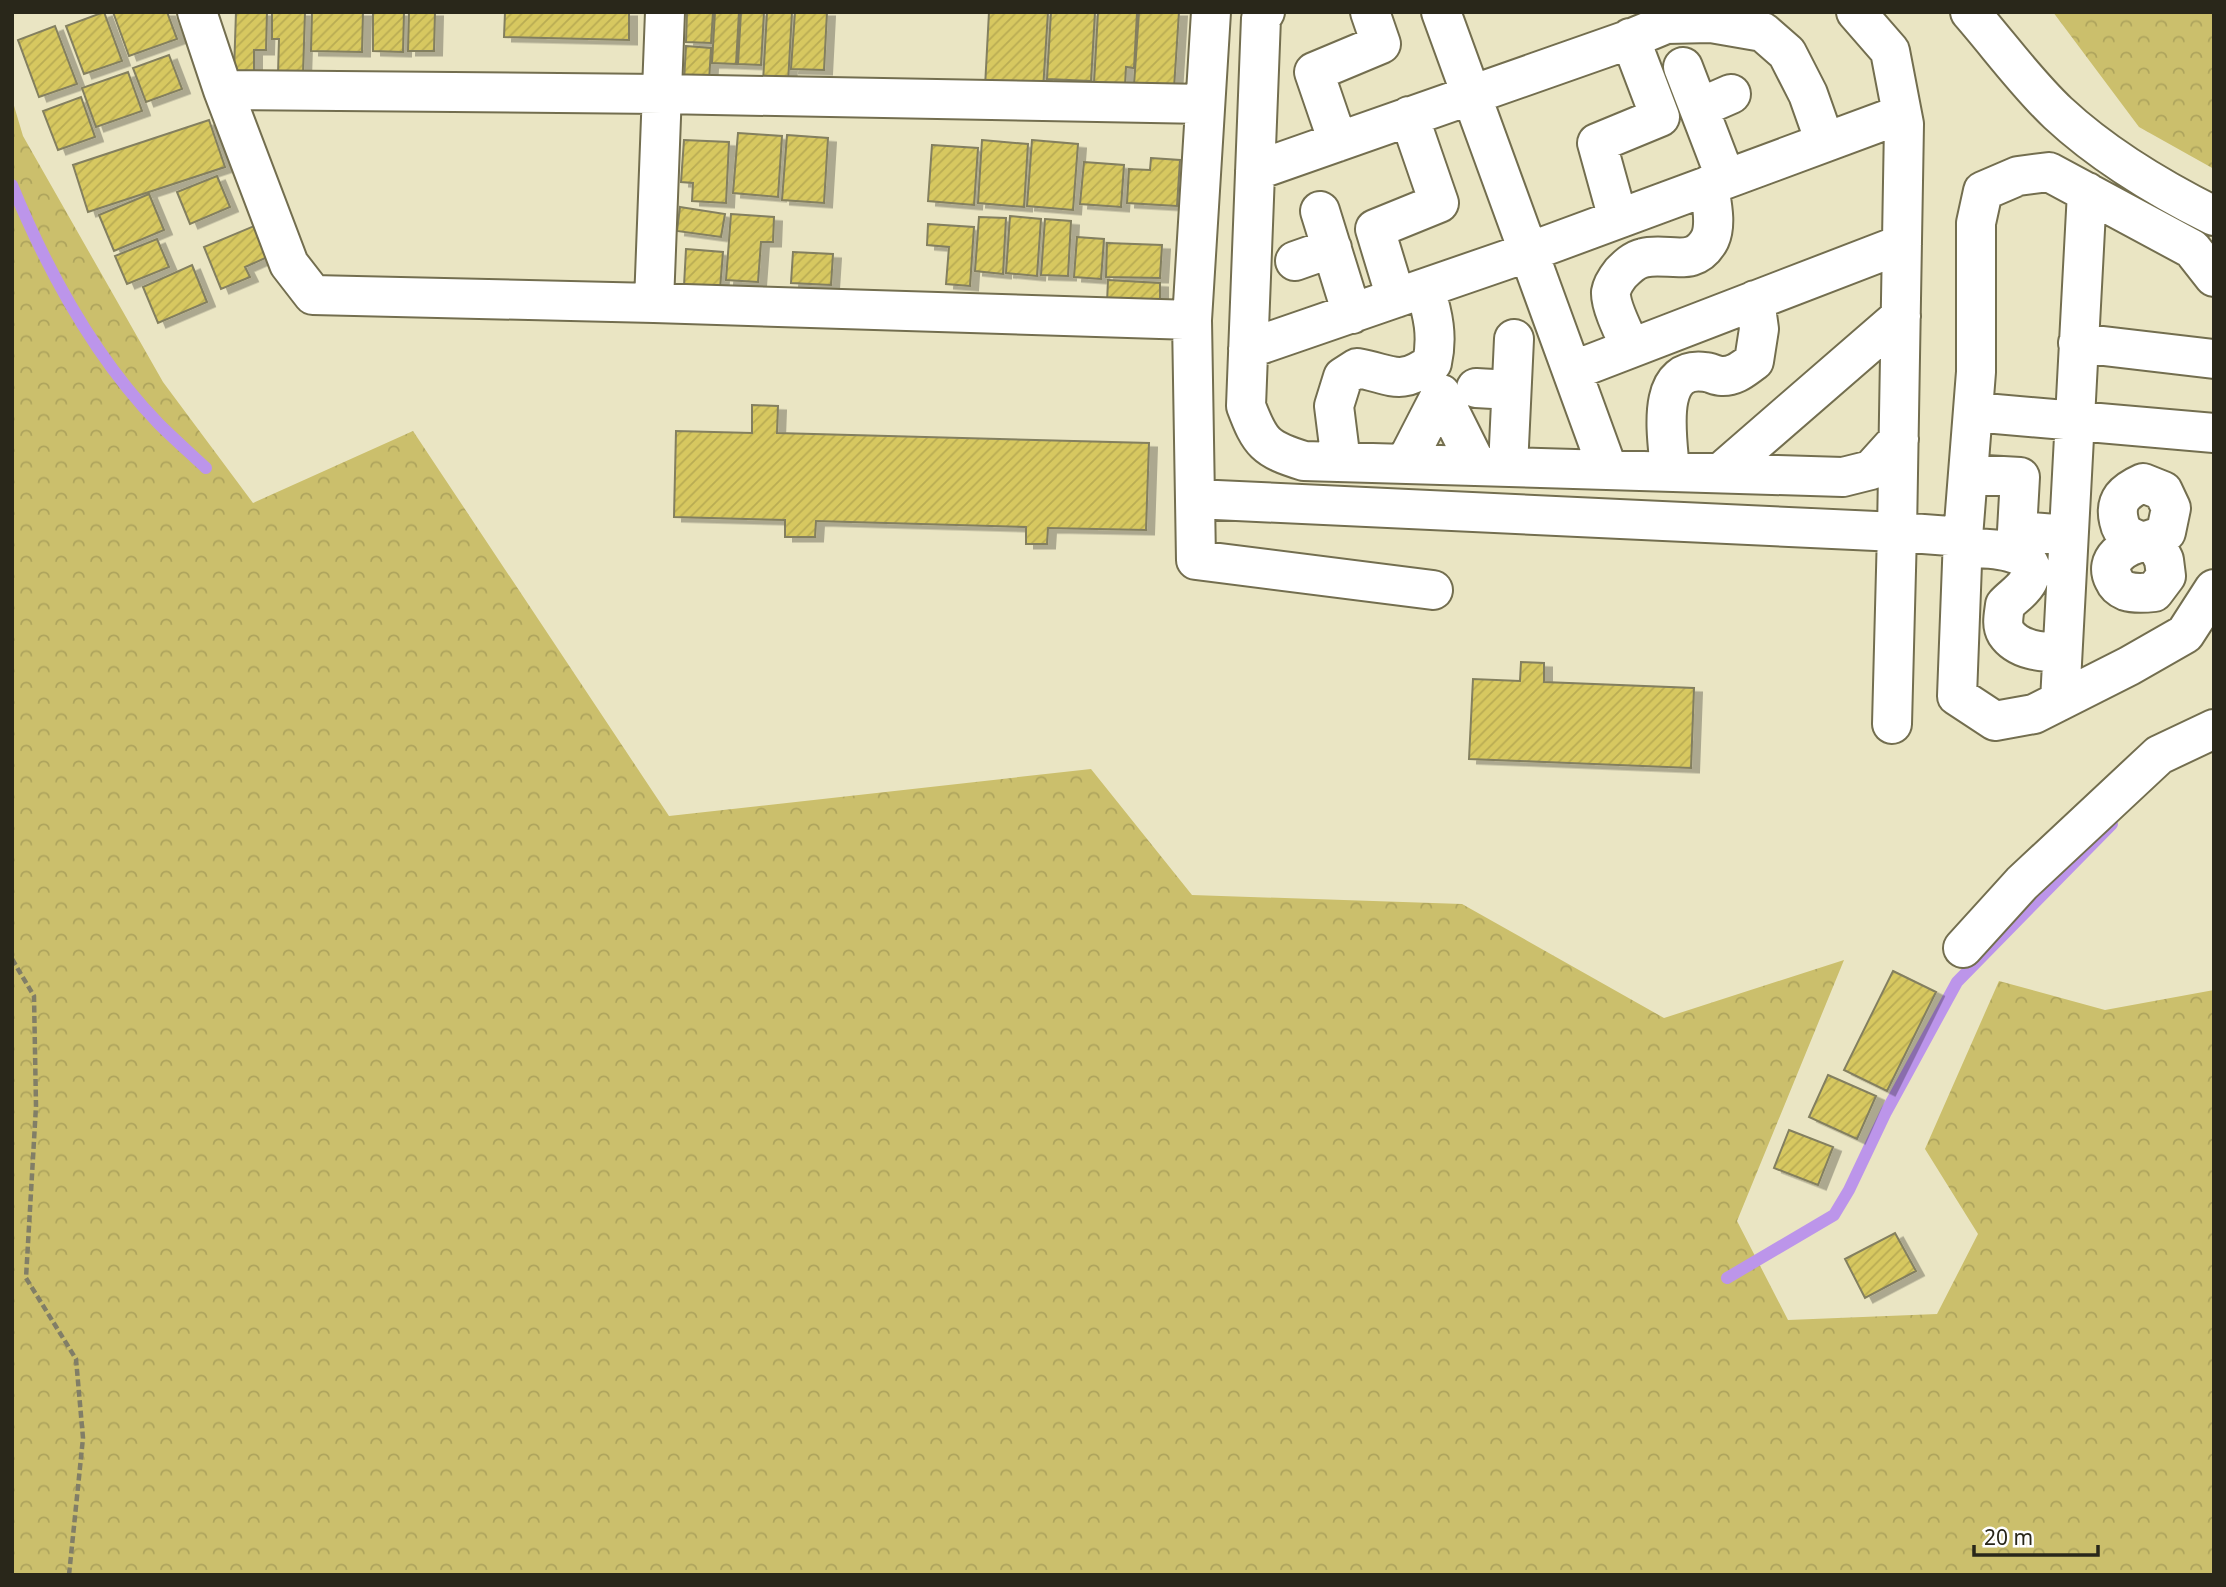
<svg xmlns="http://www.w3.org/2000/svg" width="2226" height="1587" font-family="'Noto Sans',sans-serif">
<style>
.forest{fill:url(#forest-crowns)}
.lines{fill:none;stroke-linecap:round;stroke-linejoin:round}
.stream{stroke:#bc95ea;stroke-width:12}
.building{fill:url(#building-hatch);stroke:#837f5f;stroke-width:2;filter:url(#shadow)}
.minor-casing{stroke:#736e4f;stroke-width:42}
.path{stroke:#817e67;stroke-width:4.5;stroke-dasharray:7 3.5;stroke-linecap:butt}
.minor{stroke:#fff;stroke-width:38}
</style>
<defs>
<pattern id="forest-crowns" width="20" height="18" patternUnits="userSpaceOnUse" patternTransform="scale(1.75)"><rect width="20" height="18" fill="#cbbf6c"/><path d="M2 6a3 3 0 1 1 6 0M12 15a3 3 0 1 1 6 0" fill="none" stroke="#aea45d"/></pattern>
<pattern id="building-hatch" width="6" height="6" patternUnits="userSpaceOnUse" patternTransform="scale(1.75)"><rect width="6" height="6" fill="#d7c860"/><path d="M-1 1l2-2M0 6l6-6M5 7l2-2" fill="none" stroke="#b9ac53"/></pattern>
<filter id="shadow"><feDropShadow dx="8" dy="4.5" stdDeviation="0" flood-color="#0004"/></filter>
</defs>
<rect width="100%" height="100%" fill="#eae5c3"/>
<path class="forest" d="M 2053,12 L 2214,12 L 2214,169 L 2139,127 Z
M 12,99 L 23,136 L 163,382 L 253,503 L 413,431 L 669,816 L 1091,769 L 1192,895 L 1462,904 L 1664,1018 L 1844,960 L 1737,1221 L 1788,1320 L 1937,1314 L 1978,1234 L 1925,1149 L 1999,981 L 2105,1010 L 2214,990 L 2214,1575 L 12,1575 Z"/>
<g class="lines">
<path class="stream" d="M 12,185 C 47,270 94,357 159,424 C 174,439 190,453 206,468
M 1727,1278 L 1834,1215 L 1849,1190 L 1886,1112 L 1957,982 L 2112,824"/>
</g>
<path class="building" d="M 104,12 L 122,61 L 84,74 L 66,26 Z
M 113,12 L 167,12 L 177,39 L 129,56 Z
M 236,12 L 267,12 L 266,50 L 254,50 L 254,73 L 234,72 Z
M 272,12 L 305,12 L 303,74 L 278,74 L 279,39 L 272,39 Z
M 312,12 L 363,12 L 362,52 L 311,51 Z
M 373,12 L 404,12 L 403,52 L 373,51 Z
M 409,12 L 435,12 L 434,51 L 408,51 Z
M 505,12 L 629,12 L 629,40 L 504,37 Z
M 687,12 L 713,12 L 711,43 L 686,42 Z
M 715,12 L 739,12 L 736,64 L 712,63 Z
M 741,12 L 764,12 L 761,65 L 738,64 Z
M 767,12 L 792,12 L 788,83 L 763,82 Z
M 795,12 L 827,12 L 824,70 L 791,69 Z
M 989,12 L 1048,12 L 1043,90 L 985,87 Z
M 1051,12 L 1095,12 L 1091,81 L 1047,79 Z
M 1098,12 L 1137,13 L 1134,68 L 1126,67 L 1125,85 L 1094,83 Z
M 1139,12 L 1179,12 L 1174,88 L 1134,85 Z
M 55,26 L 77,84 L 39,97 L 18,40 Z
M 686,46 L 711,48 L 709,82 L 684,81 Z
M 169,55 L 182,89 L 146,102 L 133,68 Z
M 128,72 L 142,111 L 96,127 L 82,88 Z
M 81,97 L 95,137 L 58,150 L 43,111 Z
M 209,120 L 225,167 L 88,212 L 73,165 Z
M 738,133 L 782,136 L 778,197 L 733,193 Z
M 787,135 L 828,138 L 824,203 L 782,200 Z
M 684,140 L 729,142 L 726,203 L 692,201 L 693,183 L 681,182 Z
M 982,140 L 1028,144 L 1024,207 L 978,203 Z
M 1032,140 L 1078,144 L 1073,210 L 1027,206 Z
M 932,145 L 978,148 L 974,205 L 928,201 Z
M 1151,158 L 1180,160 L 1177,206 L 1127,203 L 1129,169 L 1150,170 Z
M 1084,162 L 1124,165 L 1121,207 L 1080,204 Z
M 217,176 L 230,207 L 190,224 L 177,192 Z
M 149,194 L 164,230 L 114,251 L 99,215 Z
M 680,207 L 725,214 L 721,237 L 677,231 Z
M 731,214 L 774,217 L 773,242 L 761,242 L 758,282 L 726,280 Z
M 1010,216 L 1041,219 L 1037,276 L 1006,273 Z
M 979,217 L 1006,218 L 1003,274 L 975,271 Z
M 1045,219 L 1071,221 L 1068,276 L 1041,275 Z
M 259,224 L 272,255 L 245,267 L 250,277 L 221,289 L 204,247 Z
M 928,224 L 974,227 L 970,286 L 946,284 L 949,247 L 927,245 Z
M 1077,237 L 1104,239 L 1101,279 L 1074,277 Z
M 157,239 L 169,267 L 127,284 L 115,256 Z
M 1107,243 L 1162,245 L 1160,278 L 1106,277 Z
M 686,249 L 723,252 L 720,289 L 684,286 Z
M 793,252 L 833,254 L 831,285 L 791,283 Z
M 192,265 L 207,302 L 158,323 L 143,287 Z
M 1108,280 L 1160,283 L 1160,305 L 1107,303 Z
M 752,405 L 778,406 L 777,433 L 1149,443 L 1146,530 L 1048,528 L 1047,544 L 1026,544 L 1026,527 L 816,521 L 815,537 L 785,537 L 785,520 L 674,517 L 676,431 L 752,433 Z
M 1521,662 L 1544,663 L 1544,682 L 1694,688 L 1691,768 L 1469,759 L 1473,679 L 1520,681 Z
M 1893,971 L 1936,992 L 1887,1091 L 1844,1070 Z
M 1828,1075 L 1876,1096 L 1857,1139 L 1809,1117 Z
M 1789,1130 L 1833,1147 L 1818,1185 L 1774,1168 Z
M 1895,1233 L 1916,1271 L 1865,1298 L 1845,1259 Z"/>
<g class="lines">
<g class="minor-casing">
<path id="minor" d="M 197,12 L 223,90 L 289,264 L 313,295 L 654,303 L 1192,320
M 1211,12 L 1192,320 L 1196,560 L 1433,590
M 1265,12 L 1261,18 L 1246,406 C 1260,443 1265,449 1304,461 L 1843,477 L 1871,470 L 1899,439
M 1441,12 L 1608,470
M 1856,12 L 1890,51 L 1904,124 L 1897,532 L 1963,537
M 1970,12 C 1998,44 2027,84 2058,113 C 2102,154 2160,189 2214,216
M 1683,67 L 1726,179
M 223,90 L 661,94 L 1205,104
M 1699,108 L 1731,94
M 1338,142 L 1314,72 L 1381,44 L 1370,12
M 1255,171 L 1625,41 L 1666,24 L 1711,23 L 1763,32 L 1787,53 L 1808,94 L 1825,142
M 1320,211 L 1352,314
M 1618,219 L 1597,143 L 1660,117 L 1630,38
M 1295,261 L 1332,248
M 2214,277 L 2192,249 L 2049,172 L 2018,176 L 1983,191 L 1976,223 L 1976,372 L 1963,537 L 1957,696 L 1995,721 L 2034,714 L 2129,666 L 2185,634 L 2214,589
M 1396,298 L 1375,229 L 1439,203 L 1409,116
M 654,303 L 665,12
M 2078,343 L 2214,359
M 1631,348 C 1625,335 1610,306 1611,292 C 1612,286 1617,278 1621,273 C 1627,267 1634,260 1643,258 C 1668,251 1694,270 1710,239 C 1717,223 1711,201 1709,185
M 1248,349 L 1529,252 L 1902,114
M 1572,371 L 1902,244
M 1476,388 L 1511,390
M 1973,412 L 2214,433
M 1341,462 L 1334,406 L 1343,377 L 1357,368 C 1392,374 1399,387 1432,363 C 1438,336 1433,315 1425,288
M 1405,464 L 1441,394 L 1477,466
M 1508,467 L 1514,339
M 1670,471 C 1668,440 1653,365 1705,372 C 1710,372 1716,376 1721,376 C 1735,377 1744,368 1754,361 L 1759,329 L 1755,300
M 1720,473 L 1901,316
M 1968,474 L 2020,477 L 2017,531 L 2068,535
M 2143,483 L 2163,491 L 2171,508 L 2166,532 L 2158,537 L 2143,542 C 2138,540 2132,538 2127,535 C 2123,532 2120,526 2119,521 C 2114,500 2125,491 2143,483 Z
M 1195,499 L 1897,532 L 1892,724
M 2143,542 L 2157,546 L 2164,560 L 2166,576 L 2154,592 C 2145,593 2135,594 2126,591 C 2121,589 2116,585 2114,580 C 2103,559 2125,546 2143,542 Z
M 1962,548 C 1981,548 2045,547 2028,581 C 2023,591 2012,597 2005,605 C 2004,614 2001,625 2006,633 C 2018,651 2043,652 2062,653
M 2060,701 L 2087,192
M 1963,948 L 2022,883 L 2159,755 L 2214,729"/>
</g>
<path class="path" d="M 12,959 L 34,996 L 36,1106 L 26,1278 L 76,1359 L 83,1438 L 69,1575"/>
<use href="#minor" class="minor"/>
</g>
<rect width="2226" height="1587" fill="none" stroke="#29271a" stroke-width="28"/>
<path d="M1974 1545v10h124v-10" fill="none" stroke="#29271a" stroke-width="3.5"/>
<text x="1984" y="1545" font-size="21" fill="#29271a" stroke="#ffffff" stroke-width="5" paint-order="stroke">20 m</text>
</svg>
